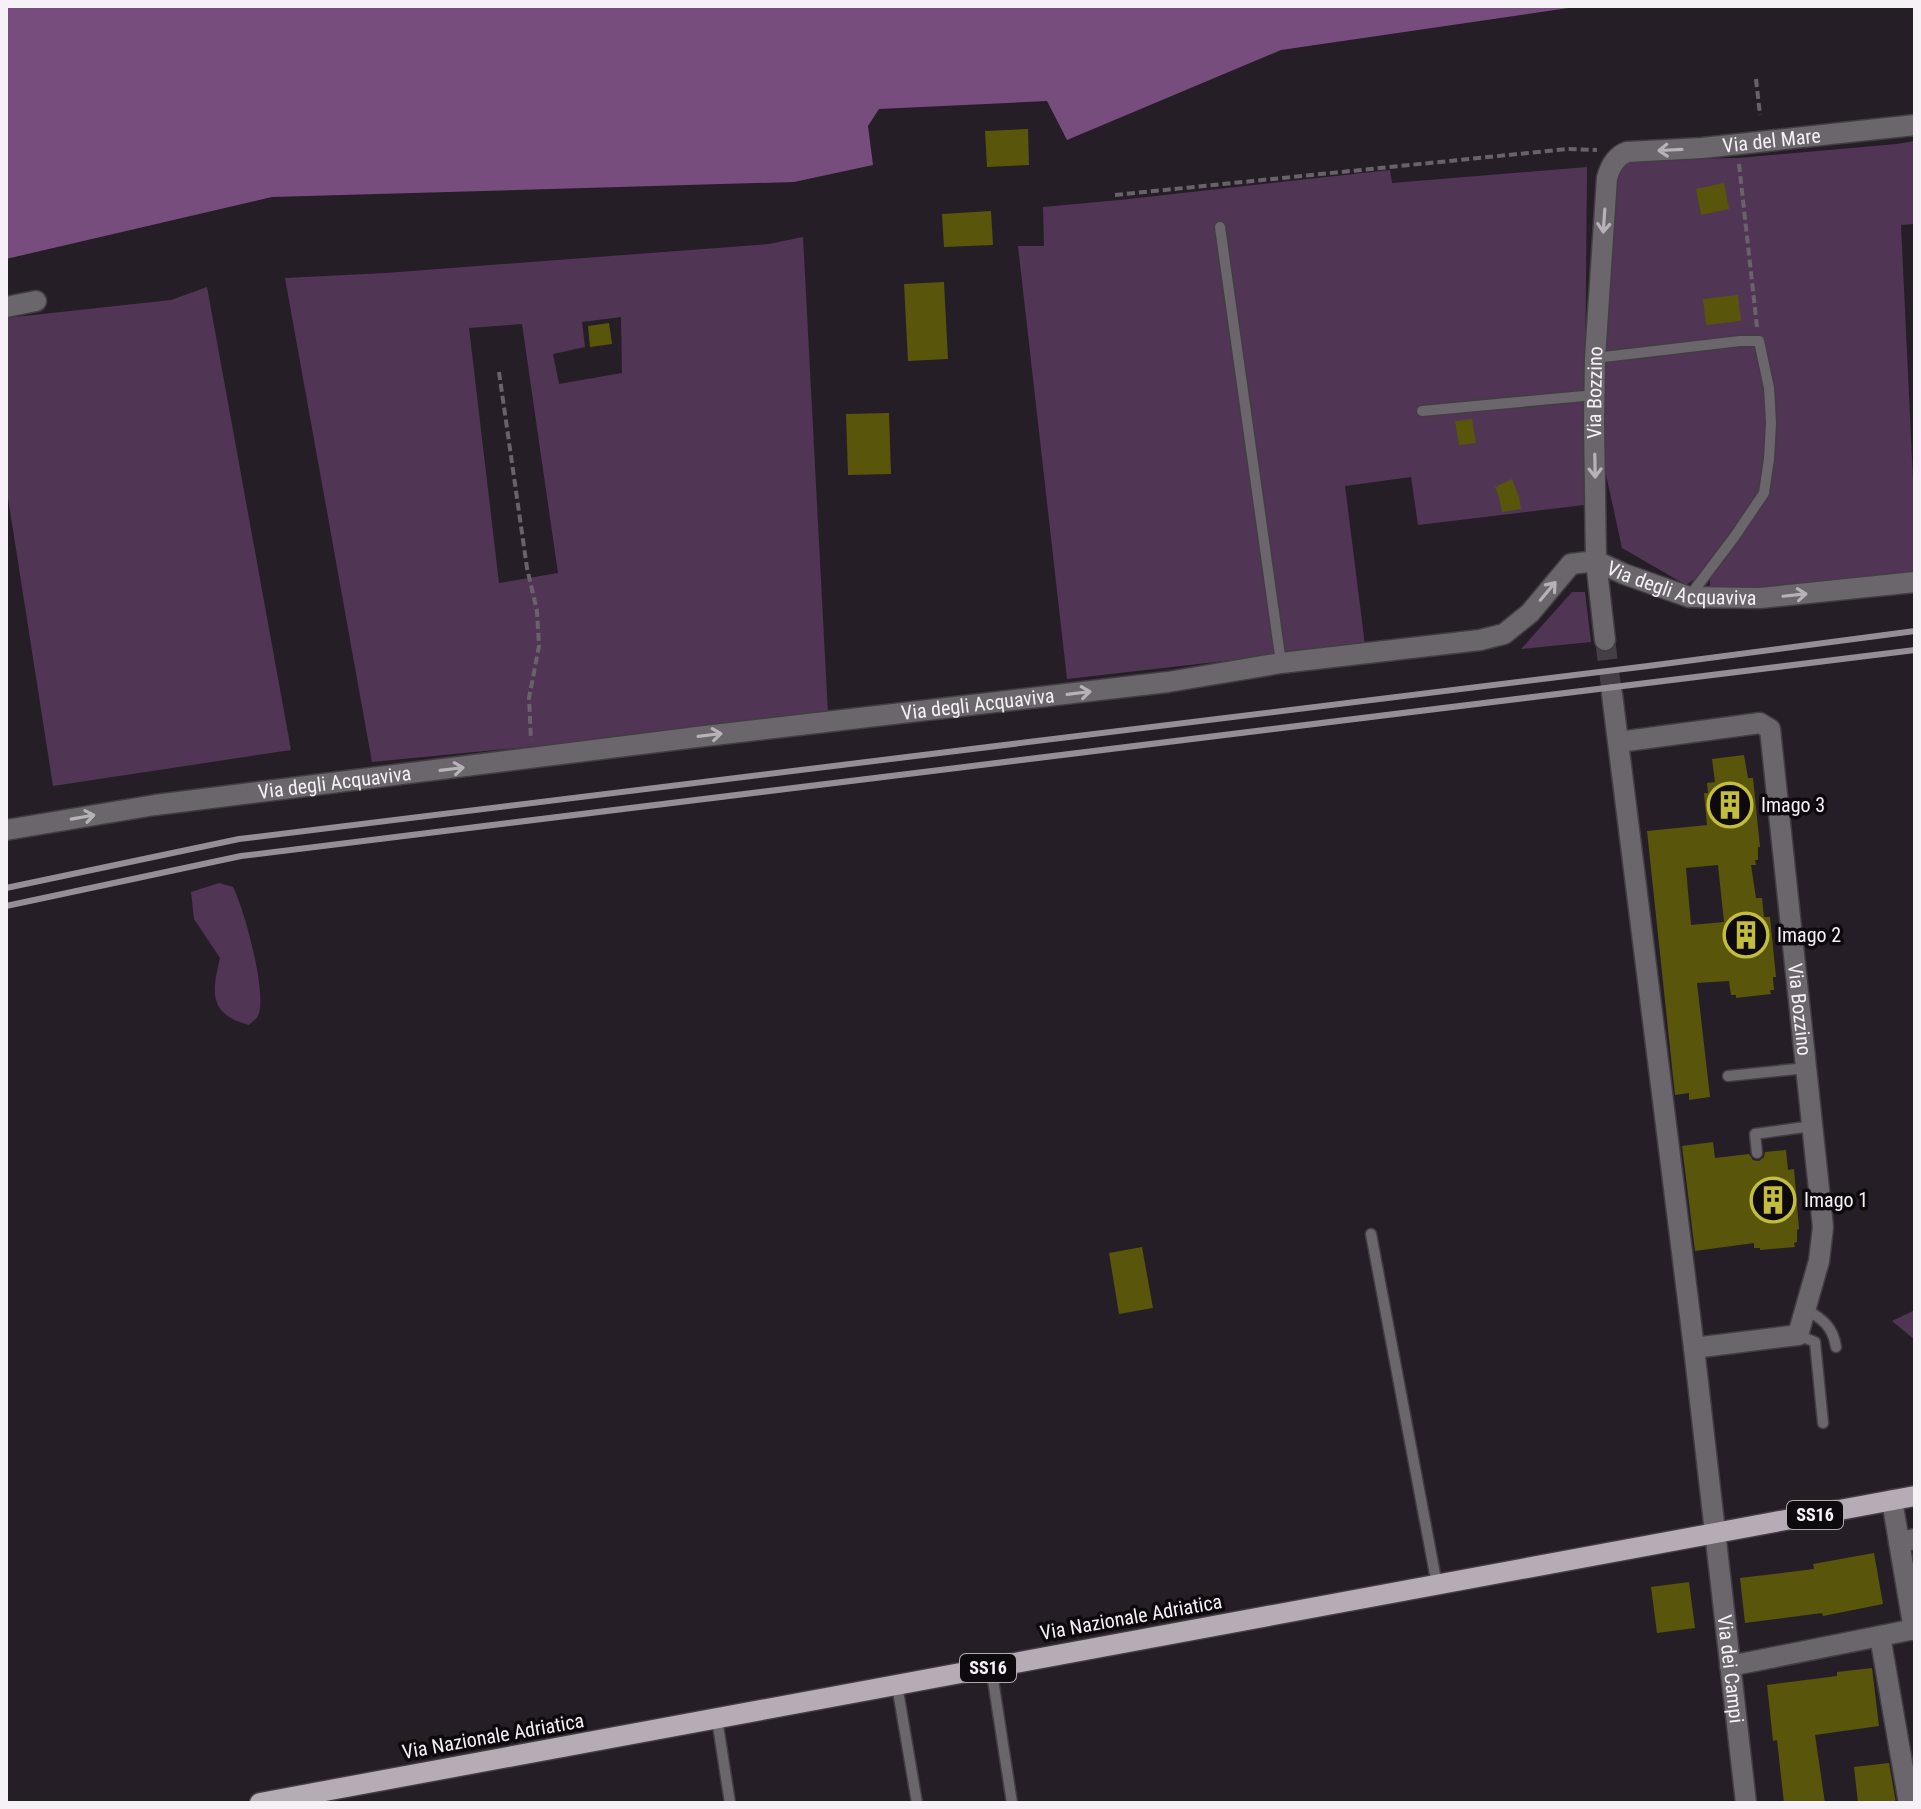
<svg xmlns="http://www.w3.org/2000/svg" width="1921" height="1809" font-family="'Roboto Condensed',sans-serif">
<style>
.green{fill:#513555;fill-rule:evenodd}
.water{fill:#774d7d}
.building{fill:#59550a;fill-rule:evenodd}
.lines{fill:none;stroke-linecap:round;stroke-linejoin:round}
.street-tunnel{stroke:#453e46;stroke-width:20;stroke-dasharray:20 10;stroke-linecap:butt}
.lane-casing{stroke:#433c44;stroke-width:13}
.street-casing{stroke:#433c44;stroke-width:23}
.primary-casing{stroke:#433c44;stroke-width:23}
.path{stroke:#69626a;stroke-width:4;stroke-dasharray:8 4;stroke-linecap:butt}
.lane{stroke:#6a666b;stroke-width:10}
.street{stroke:#6a666b;stroke-width:20}
.primary{stroke:#b5acb6;stroke-width:20}
.rail{stroke:#958e96;stroke-width:6}
.oneway{stroke:#b7b2b8}
.labels{text-anchor:middle;stroke-width:7;stroke-linejoin:round;paint-order:stroke}
.shield{fill:#0d090d;stroke:#b0abb1;stroke-width:2}
.shield-label{font-size:18px;font-weight:bold;fill:#f6f1f7}
.street-label{font-size:20px;fill:#f6f1f7;stroke:#0d090d}
.poi-label{font-size:20px;fill:#f6f1f7;stroke:#0d090d;text-anchor:start}
</style>
<rect width="100%" height="100%" fill="#261e27"/>
<path class="green" d="M 1915,141 L 1915,224 L 1901,225 L 1915,523 L 1915,572 L 1809,585 L 1710,590 L 1710,577 L 1701,575 L 1686,585 L 1622,548 L 1602,456 L 1601,333 L 1617,180 L 1627,160 L 1738,158 L 1897,144 Z
M 1587,167 L 1584,505 L 1418,525 L 1411,477 L 1345,486 L 1365,645 L 1067,679 L 1018,246 L 1044,246 L 1043,207 L 1120,200 L 1390,170 L 1392,183 Z
M 803,237 L 828,714 L 606,739 L 372,762 L 285,278 L 386,273 L 769,244 ZM 621,317 L 622,373 L 559,384 L 553,354 L 585,347 L 582,322 ZM 522,324 L 558,573 L 499,583 L 469,328 Z
M 207,287 L 291,750 L 53,786 L 6,485 L 6,318 L 171,300 Z
M 1572,592 L 1585,592 L 1591,642 L 1521,649 Z
M 219,883 L 233,887 C 244,908 268,995 258,1016 C 256,1020 252,1022 249,1025 C 208,1014 212,992 220,958 L 194,919 L 191,892 Z
M 1915,1310 L 1915,1340 L 1892,1321 Z"/>
<path class="water" d="M 6,6 L 1582,6 L 1281,50 L 1067,140 L 1047,101 L 879,109 L 868,126 L 873,165 L 794,182 L 272,197 L 6,259 Z"/>
<path class="building" d="M 1028,129 L 1029,165 L 987,167 L 985,131 Z
M 1724,183 L 1729,209 L 1701,215 L 1696,189 Z
M 991,211 L 993,245 L 944,247 L 942,214 Z
M 944,282 L 948,359 L 908,361 L 904,284 Z
M 1738,295 L 1741,321 L 1706,325 L 1703,299 Z
M 609,323 L 612,344 L 590,347 L 588,326 Z
M 889,413 L 891,474 L 848,475 L 846,414 Z
M 1472,419 L 1476,443 L 1459,445 L 1455,421 Z
M 1512,479 L 1519,497 L 1521,509 L 1502,512 L 1499,497 L 1495,487 Z
M 1744,755 L 1748,778 L 1753,778 L 1760,847 L 1758,847 L 1758,860 L 1755,860 L 1756,865 L 1751,865 L 1756,898 L 1762,898 L 1764,917 L 1770,917 L 1776,977 L 1773,977 L 1774,990 L 1770,990 L 1771,994 L 1736,998 L 1736,995 L 1731,995 L 1729,981 L 1697,983 L 1710,1097 L 1689,1100 L 1689,1093 L 1675,1095 L 1647,831 L 1707,825 L 1704,793 L 1708,793 L 1707,783 L 1715,782 L 1712,759 ZM 1718,865 L 1724,922 L 1691,925 L 1686,868 Z
M 1713,1142 L 1715,1158 L 1749,1154 L 1753,1160 L 1759,1161 L 1764,1157 L 1765,1152 L 1786,1150 L 1788,1170 L 1794,1169 L 1799,1229 L 1797,1230 L 1797,1242 L 1794,1243 L 1795,1247 L 1760,1250 L 1760,1248 L 1754,1248 L 1754,1243 L 1695,1251 L 1682,1146 Z
M 1142,1247 L 1153,1308 L 1119,1314 L 1109,1253 Z
M 1874,1553 L 1883,1604 L 1823,1616 L 1822,1613 L 1745,1623 L 1740,1578 L 1814,1569 L 1813,1564 Z
M 1689,1582 L 1695,1628 L 1657,1633 L 1651,1587 Z
M 1872,1668 L 1879,1726 L 1815,1735 L 1825,1803 L 1784,1803 L 1777,1740 L 1773,1741 L 1767,1685 L 1837,1676 L 1837,1672 Z
M 1889,1763 L 1896,1803 L 1858,1803 L 1854,1767 Z"/>
<g class="lines">
<path class="street-tunnel" d="M 1605,640 L 1612,694"/>
<g class="lane-casing">
<path id="lane" d="M 1220,227 L 1281,663
M 1595,358 L 1740,341 L 1759,341 L 1769,388 L 1771,423 L 1769,459 L 1764,493 L 1735,536 L 1689,597
M 1422,411 L 1595,395
M 1728,1076 L 1806,1068
M 1757,1153 L 1755,1134 L 1812,1126
M 1371,1234 L 1437,1585
M 1805,1309 C 1823,1319 1833,1327 1836,1347
M 1798,1335 L 1815,1342 L 1823,1423
M 991,1667 L 1012,1803
M 897,1685 L 917,1803
M 717,1719 L 730,1803"/>
</g>
<g class="street-casing">
<g id="street">
<path d="M 6,307 L 36,301"/>
<path id="s1" d="M 1605,640 L 1596,561 L 1594,423 L 1595,358 L 1607,178 C 1610,167 1616,156 1627,152 L 1702,148 L 1915,125"/>
<path id="s2" d="M 1612,694 L 1694,1348 L 1746,1803"/>
<path id="s3" d="M 1619,742 L 1760,723 L 1770,729 L 1823,1227 L 1819,1261 L 1798,1335 L 1694,1348"/>
<path id="s4" d="M 6,830 L 155,805 L 705,736 L 1168,682 L 1281,663 L 1480,640 L 1504,634 L 1530,613 L 1571,564 L 1596,561 L 1624,574 L 1689,597 L 1760,598 L 1915,582"/>
<path d="M 1892,1500 L 1899,1542"/>
<path d="M 1914,1630 L 1899,1542 L 1915,1539"/>
<path d="M 1880,1636 L 1909,1803"/>
<path d="M 1730,1666 L 1915,1629"/>
</g>
</g>
<g class="primary-casing">
<path id="primary" d="M 260,1803 L 1915,1496"/>
</g>
<path class="path" d="M 1756,79 L 1760,115
M 1739,164 L 1757,327
M 1115,195 L 1567,149 L 1597,150
M 499,372 L 527,568 L 537,611 L 539,646 L 529,698 L 531,740"/>
<use href="#lane" class="lane"/>
<use href="#street" class="street"/>
<use href="#primary" class="primary"/>
<path class="rail" d="M 6,888 L 239,839 L 1648,666 L 1915,631
M 6,906 L 241,856 L 1915,650"/>
</g>
<defs><path id="oneway-shaft" d="M-6 0H5M1.5-3L5.5 0L1.5 3" fill="none" stroke-width="1.6" stroke-linecap="round" stroke-linejoin="round" transform="scale(2)"/></defs>
<g class="oneway">
<use href="#oneway-shaft" transform="translate(1670 150) rotate(177)"/>
<use href="#oneway-shaft" transform="translate(1604 221) rotate(94)"/>
<use href="#oneway-shaft" transform="translate(1595 466) rotate(89)"/>
<use href="#oneway-shaft" transform="translate(1548 591) rotate(-50)"/>
<use href="#oneway-shaft" transform="translate(1795 595) rotate(-6)"/>
<use href="#oneway-shaft" transform="translate(1079 693) rotate(-7)"/>
<use href="#oneway-shaft" transform="translate(710 735) rotate(-7)"/>
<use href="#oneway-shaft" transform="translate(452 769) rotate(-7)"/>
<use href="#oneway-shaft" transform="translate(83 817) rotate(-10)"/>
</g>
<defs>
<g id="building-ring" transform="scale(2.3)"><circle r="9.5" fill="#0d090d" stroke="#c3bd3e" stroke-width="1.5"/><path d="M-4-6H4V6H1V3H-1V6H-4ZM-2.5-4.3h1.7v1.8h-1.7ZM.8-4.3h1.7v1.8H.8ZM-2.5-1h1.7V.8h-1.7ZM.8-1h1.7V.8H.8Z" fill="#c3bd3e"/></g>
</defs>
<g fill-rule="evenodd">
<use href="#building-ring" x="1730" y="805"/>
<use href="#building-ring" x="1746" y="935"/>
<use href="#building-ring" x="1773" y="1200"/>
</g>
<g class="labels">
<g class="shield">
<rect x="1787" y="1501" width="56" height="28" rx="6"/>
<rect x="960" y="1654" width="56" height="28" rx="6"/>
</g>
<g class="shield-label">
<text x="1815" y="1521">SS16</text>
<text x="988" y="1674">SS16</text>
</g>
<g class="street-label">
<text dy="7" stroke="none"><textPath href="#s1" startOffset="642">Via del Mare</textPath></text>
<text dy="7" stroke="none"><textPath href="#s1" startOffset="248">Via Bozzino</textPath></text>
<text dy="7" stroke="none"><textPath href="#s4" startOffset="1724">Via degli Acquaviva</textPath></text>
<text dy="7" stroke="none"><textPath href="#s4" startOffset="980">Via degli Acquaviva</textPath></text>
<text dy="7" stroke="none"><textPath href="#s4" startOffset="332">Via degli Acquaviva</textPath></text>
<text dy="7" stroke="none"><textPath href="#s3" startOffset="436">Via Bozzino</textPath></text>
<text transform="translate(1131 1617) rotate(-10)" y="7">Via Nazionale Adriatica</text>
<text dy="7" stroke="none"><textPath href="#s2" startOffset="982">Via dei Campi</textPath></text>
<text transform="translate(493 1736) rotate(-10)" y="7">Via Nazionale Adriatica</text>
</g>
<g class="poi-label">
<text x="1761" y="812">Imago 3</text>
<text x="1777" y="942">Imago 2</text>
<text x="1804" y="1207">Imago 1</text>
</g>
</g>
<rect width="1921" height="1809" fill="none" stroke="#f6f1f7" stroke-width="16"/>
</svg>
